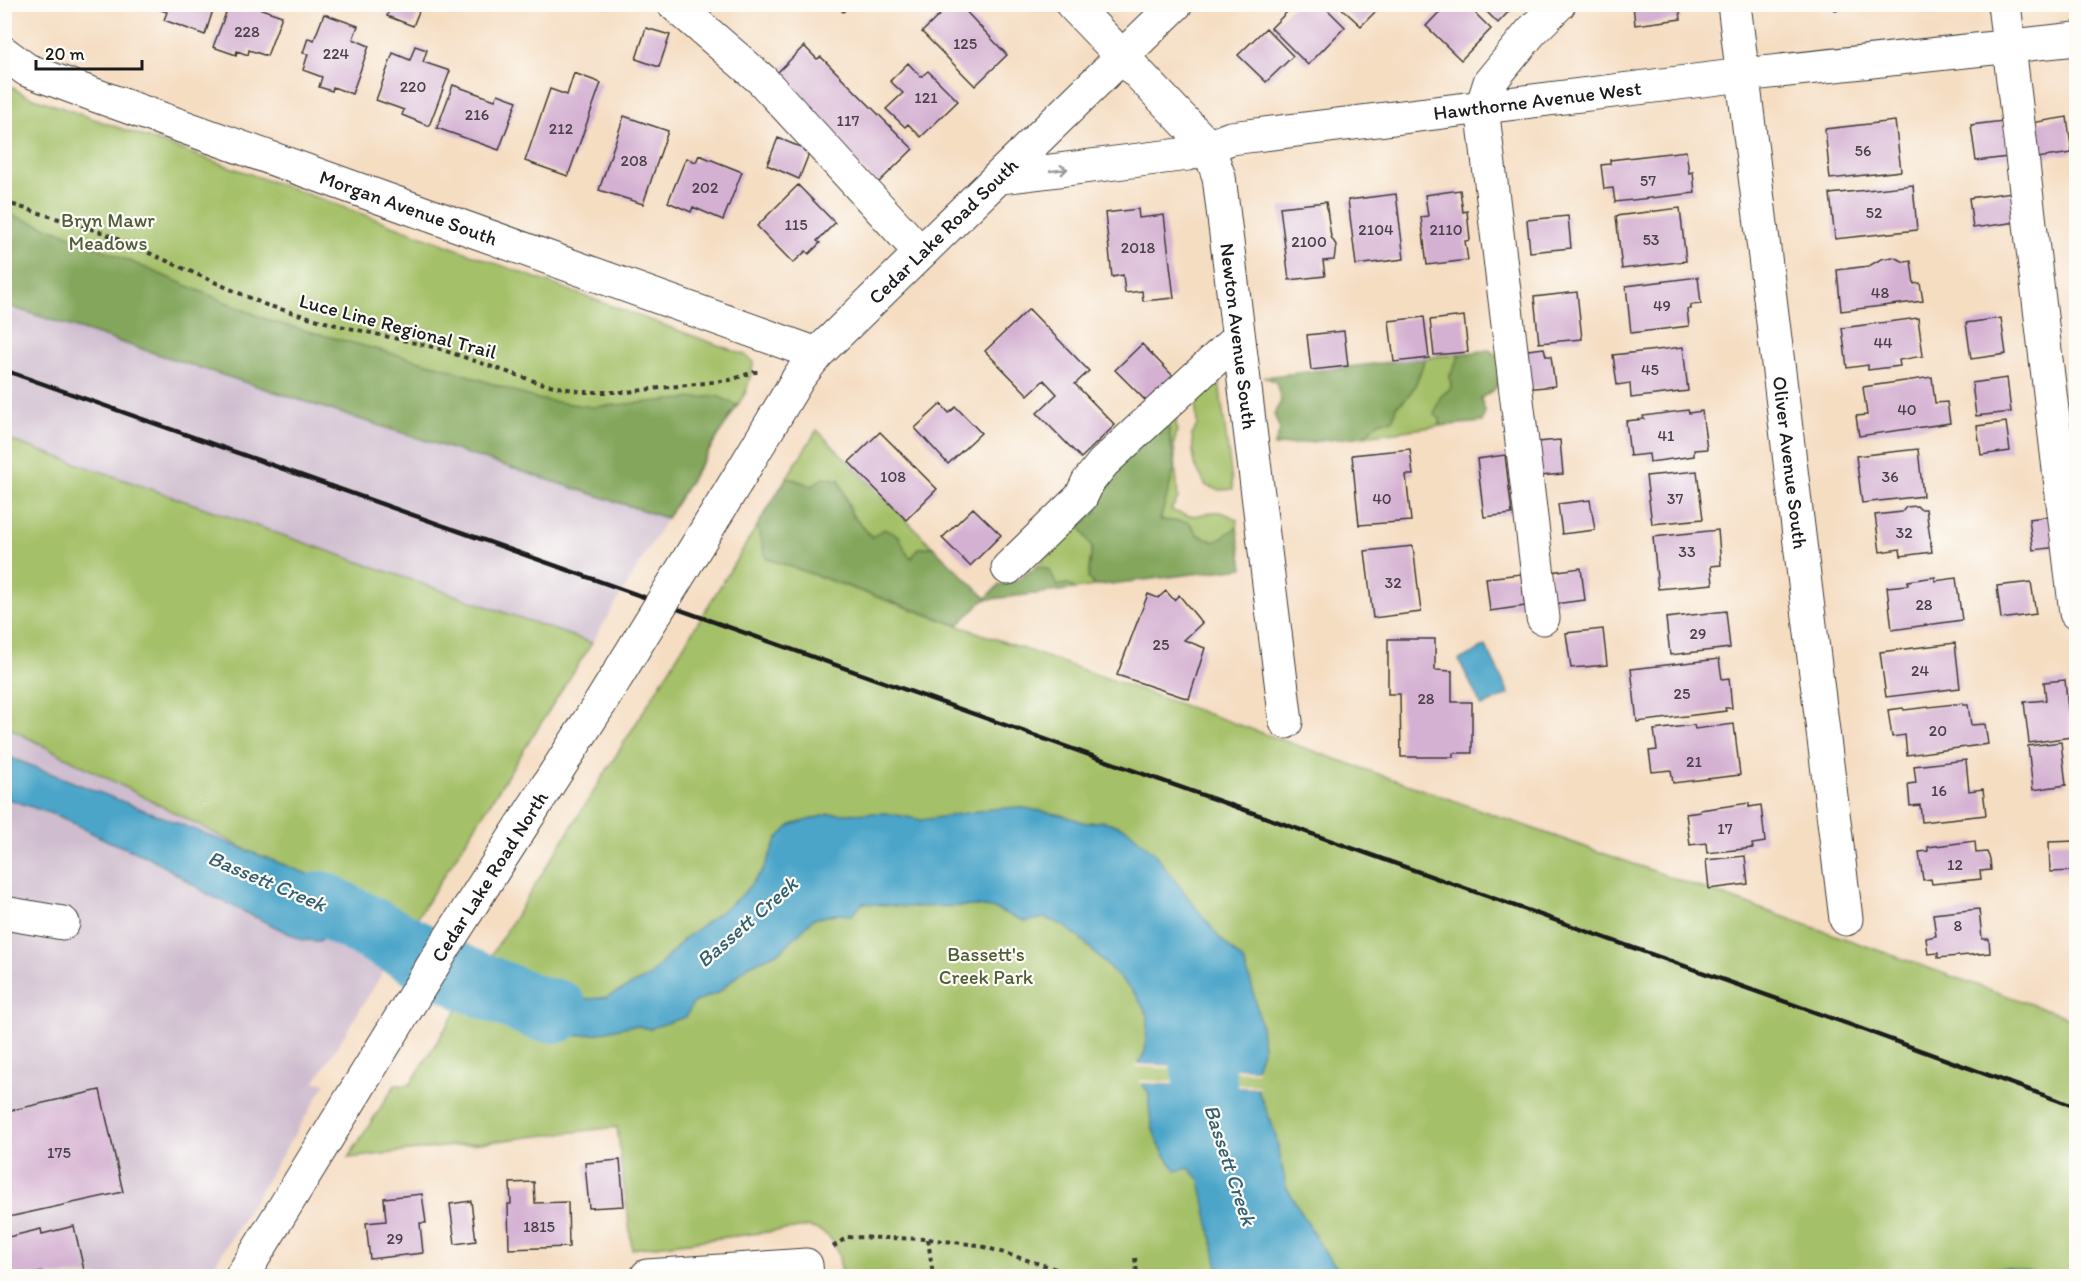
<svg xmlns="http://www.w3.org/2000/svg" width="2081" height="1281" font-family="Itim,sans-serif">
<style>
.industrial{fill:#cfbdcf}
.green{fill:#a4c067;stroke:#606e42;stroke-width:1.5}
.forest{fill:#83a65c;stroke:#50613c;stroke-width:1.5}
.water{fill:#4ba5c9;stroke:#346072;stroke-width:1.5}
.pier{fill:#f5ddc2}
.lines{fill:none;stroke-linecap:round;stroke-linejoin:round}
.river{stroke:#4ba5c9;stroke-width:64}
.building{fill:#d4b0d2}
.minor-casing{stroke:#3d3935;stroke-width:35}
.path{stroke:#3d3935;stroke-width:4;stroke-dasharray:4.5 4.5;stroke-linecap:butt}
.minor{stroke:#fff;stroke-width:33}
.rail{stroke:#1c1c1c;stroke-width:4.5}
.minor-bridge-casing{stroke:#3d3935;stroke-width:35;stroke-linecap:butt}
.minor-bridge{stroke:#fff;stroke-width:33}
.oneway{stroke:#999}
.labels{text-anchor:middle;stroke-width:4.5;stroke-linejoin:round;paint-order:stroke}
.number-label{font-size:16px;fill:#4a414a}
.street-label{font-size:20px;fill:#1c1c1c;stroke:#fdfcf7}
.park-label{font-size:20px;fill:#525e3a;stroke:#fdfcf7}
.water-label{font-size:21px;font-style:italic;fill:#346072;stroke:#fdfcf7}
</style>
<rect width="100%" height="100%" fill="#fdfcf7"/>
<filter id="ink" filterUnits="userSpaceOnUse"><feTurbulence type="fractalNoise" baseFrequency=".0167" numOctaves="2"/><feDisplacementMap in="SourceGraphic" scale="12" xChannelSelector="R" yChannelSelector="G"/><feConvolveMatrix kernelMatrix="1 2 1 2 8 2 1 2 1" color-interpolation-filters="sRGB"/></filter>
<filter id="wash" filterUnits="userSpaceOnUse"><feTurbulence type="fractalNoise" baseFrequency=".008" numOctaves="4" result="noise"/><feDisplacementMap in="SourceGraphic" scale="24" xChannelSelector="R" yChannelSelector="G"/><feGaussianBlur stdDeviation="1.35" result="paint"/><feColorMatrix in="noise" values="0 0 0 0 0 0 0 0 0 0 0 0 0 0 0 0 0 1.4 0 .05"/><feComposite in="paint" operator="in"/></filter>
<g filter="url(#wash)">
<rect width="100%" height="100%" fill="#f5ddc2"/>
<path class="industrial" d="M 5,305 L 667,518 L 592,643 L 5,438 Z
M 4,726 L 408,932 L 315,1082 L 326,1083 L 208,1276 L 5,1276 Z"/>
<path class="green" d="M 4,82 L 23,94 L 335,204 L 745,355 L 754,362 L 746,392 L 667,518 L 5,305 Z
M 1460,354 L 1450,376 L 1451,388 L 1440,397 L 1440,426 L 1364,436 L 1380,421 L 1393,420 L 1396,406 C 1414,396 1419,376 1425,358 Z
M 1218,373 L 1233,489 L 1219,490 L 1206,486 L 1194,463 L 1192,435 L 1197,425 L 1195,391 Z
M 1175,411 L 1177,431 L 1174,444 L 1178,498 L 1171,510 C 1176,512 1184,516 1190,516 C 1211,515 1215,505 1237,520 L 1237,527 L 1215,542 L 1160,520 L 1175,467 L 1167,419 Z
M 817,430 L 933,547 L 918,548 L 913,558 L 872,537 L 852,515 L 839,479 L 812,486 L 787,477 Z
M 4,438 L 592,643 L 408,932 L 5,726 Z
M 1091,494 L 1097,512 L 1081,526 L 1092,548 L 1088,578 L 1094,586 L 1075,589 L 1068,584 L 1056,586 L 1050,570 L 1037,566 L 1056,548 Z
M 757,526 L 766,558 L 2076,1020 L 2076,1276 L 842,1276 C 839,1251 836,1233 808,1227 L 632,1249 L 617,1127 L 348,1158 L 395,1085 L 410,1085 L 640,717 Z"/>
<path class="forest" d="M 5,213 L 64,233 L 270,321 L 443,367 L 537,399 L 592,407 L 717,396 L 737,405 L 667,518 L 5,305 Z
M 1489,350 L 1500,357 L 1503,377 L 1494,390 L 1481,398 L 1485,412 L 1482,422 L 1440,426 L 1440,419 L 1434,414 L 1440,397 L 1451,388 L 1450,376 L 1460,354 Z
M 1425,358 C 1419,376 1414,396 1396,406 L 1393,420 L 1380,421 L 1364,436 L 1274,446 L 1280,430 L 1274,414 L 1281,401 L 1276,382 L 1265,377 Z
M 1167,419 L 1175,467 L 1160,520 L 1189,522 L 1198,535 L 1215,542 L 1237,527 L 1243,568 L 1094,586 L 1088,578 L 1092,548 L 1080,526 L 1097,512 L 1091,494 Z
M 787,477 L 812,486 L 824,477 L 839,480 L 852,515 L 872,537 L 884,529 L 899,536 L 907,554 L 912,558 L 918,548 L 933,547 L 986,598 L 1000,584 L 1015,582 L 1037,566 L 1050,570 L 1057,586 L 1068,584 L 1075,589 L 984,600 L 958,625 L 766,558 L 757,526 Z"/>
<path class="water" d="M 1486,646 L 1509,694 L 1482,707 L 1459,660 Z
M 4,755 L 338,886 L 415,921 L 385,971 L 360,958 L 327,936 L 319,941 L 302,940 L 208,894 L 151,858 L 108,841 L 61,817 L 5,798 Z
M 1019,807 L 1062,815 L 1086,823 L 1103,821 L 1127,829 L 1154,853 L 1218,936 L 1244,962 L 1252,986 L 1261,1025 L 1263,1048 L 1256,1069 L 1138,1064 L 1145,1052 L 1148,1016 L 1136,995 L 1083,941 L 1064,926 L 1045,918 L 1026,922 L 995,909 L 977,906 L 906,907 L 863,903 L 852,915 L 836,914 L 813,919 L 781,951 L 748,966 L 719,992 L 693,1003 L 686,1017 L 649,1029 C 631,1021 613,1031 594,1034 C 577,1036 526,1040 514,1030 L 459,1005 L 485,963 L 543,987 L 573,996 L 590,999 L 607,997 L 650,976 L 684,939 L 741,896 L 763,870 L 778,838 L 791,825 L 829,814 L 886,813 L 922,820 L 991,809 Z
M 1141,1083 L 1257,1088 L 1275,1132 L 1286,1186 L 1325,1253 L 1344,1276 L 1224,1276 L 1218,1268 L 1200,1180 L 1189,1168 L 1177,1171 C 1156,1147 1148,1124 1149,1093 Z
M 2009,1268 L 2051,1276 L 1928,1276 C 1947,1268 1987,1269 2009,1268 Z"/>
<path class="pier" d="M 415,921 L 418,922 L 387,972 L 383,973 Z
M 483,962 L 485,963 L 458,1008 L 457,1004 Z
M 1135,1064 L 1256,1069 L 1259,1069 L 1256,1072 L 1138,1067 Z
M 1141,1080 L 1257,1085 L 1261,1088 L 1138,1083 Z"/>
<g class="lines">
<path class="river" d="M 322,903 L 464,978 L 540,1009 L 556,1011
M 1182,980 L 1194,1013 L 1210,1113 L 1260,1255 L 1274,1276"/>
</g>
<g id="blocks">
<path class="building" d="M 156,4 L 215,4 L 205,35 L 164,20 L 167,12 L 155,8 Z
M 391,4 L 422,4 L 413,26 L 387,16 Z
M 836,4 L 851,4 L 843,12 Z
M 951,4 L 959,4 L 1007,55 L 975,86 L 922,32 Z
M 1295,4 L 1322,4 L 1345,27 L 1308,65 L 1271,28 Z
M 1447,4 L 1466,4 L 1491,29 L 1461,60 L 1426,26 Z
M 1479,4 L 1513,4 L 1514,6 L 1498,23 Z
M 1633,4 L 1679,4 L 1681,19 L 1635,25 Z
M 1834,4 L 1864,4 L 1864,6 L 1835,10 Z
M 229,5 L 250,5 L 282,16 L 267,56 L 249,50 L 248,55 L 237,51 L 236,55 L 213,47 Z
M 1338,5 L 1382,5 L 1361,26 Z
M 324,14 L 358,26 L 353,39 L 369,46 L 352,94 L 333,87 L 332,91 L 319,87 L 322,77 L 303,70 L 308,54 L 303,53 L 308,38 L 314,40 Z
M 646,28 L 670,35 L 659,67 L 636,59 Z
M 1266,28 L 1293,56 L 1266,82 L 1238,55 Z
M 415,46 L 427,50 L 423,62 L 450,71 L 429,126 L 402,115 L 404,110 L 376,100 L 393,53 L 410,60 Z
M 804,46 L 817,59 L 821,57 L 913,149 L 877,184 L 774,76 Z
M 908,63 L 921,77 L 928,71 L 958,101 L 921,137 L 908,124 L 905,127 L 886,109 L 903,93 L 890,81 Z
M 574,73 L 601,83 L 568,176 L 525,161 L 550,89 L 567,95 Z
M 453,85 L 495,100 L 498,94 L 517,101 L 499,150 L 437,128 Z
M 624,116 L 668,131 L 643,204 L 599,190 Z
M 2067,117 L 2072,153 L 2037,158 L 2031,123 Z
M 1895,121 L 1901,171 L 1830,179 L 1825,129 Z
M 2003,121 L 2008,157 L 1976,161 L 1971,125 Z
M 778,138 L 810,151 L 799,179 L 767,165 Z
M 1686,151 L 1689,173 L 1693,172 L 1695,193 L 1615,202 L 1613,188 L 1604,189 L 1601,165 L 1610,164 L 1610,160 Z
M 699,155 L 742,172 L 723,220 L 693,207 L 691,212 L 668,202 L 686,158 L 696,162 Z
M 798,185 L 835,223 L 817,241 L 820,243 L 809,254 L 806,251 L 793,263 L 757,226 Z
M 1913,185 L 1917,230 L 1835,239 L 1830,194 Z
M 1460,190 L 1463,212 L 1467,211 L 1470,240 L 1465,241 L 1468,260 L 1427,265 L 1421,217 L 1428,216 L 1425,195 Z
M 2012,192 L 2017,222 L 1973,228 L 1969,198 Z
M 1396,194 L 1404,259 L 1356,265 L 1348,200 Z
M 1326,202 L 1331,237 L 1336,245 L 1334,260 L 1323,261 L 1325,276 L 1289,280 L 1280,207 Z
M 1680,208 L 1686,261 L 1622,269 L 1616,216 Z
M 1138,209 L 1139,218 L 1164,215 L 1174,298 L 1143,301 L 1142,291 L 1125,293 L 1123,275 L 1112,277 L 1105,213 Z
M 1568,216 L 1571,248 L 1530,252 L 1527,220 Z
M 1893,257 L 1905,262 L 1911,261 L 1914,284 L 1920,283 L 1923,301 L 1841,311 L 1837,270 L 1869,266 L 1881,259 Z
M 1698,277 L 1701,304 L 1691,305 L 1691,309 L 1687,309 L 1689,326 L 1631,333 L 1626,286 Z
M 1577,292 L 1582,339 L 1539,343 L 1534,297 Z
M 1029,309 L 1089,371 L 1075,384 L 1115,425 L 1081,458 L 1037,413 L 1057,394 L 1044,380 L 1028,395 L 985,351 Z
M 1464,316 L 1468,352 L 1434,355 L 1430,320 Z
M 1424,317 L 1429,358 L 1394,362 L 1389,321 Z
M 1918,318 L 1923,356 L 1899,360 L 1900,366 L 1868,370 L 1868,365 L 1847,368 L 1842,328 Z
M 2001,318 L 2006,354 L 1971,359 L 1966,323 Z
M 1344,331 L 1348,366 L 1311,370 L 1307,335 Z
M 1142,344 L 1174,377 L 1147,402 L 1115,370 Z
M 1683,347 L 1688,391 L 1631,398 L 1630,383 L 1617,385 L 1613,355 Z
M 1544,348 L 1546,356 L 1551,356 L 1555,386 L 1525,389 L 1520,351 Z
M 1932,377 L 1935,403 L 1947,402 L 1950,423 L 1859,436 L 1856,416 L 1867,415 L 1863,387 Z
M 2007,378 L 2011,412 L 1976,416 L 1972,383 Z
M 941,404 L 949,413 L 956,407 L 981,433 L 948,464 L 915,428 Z
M 1688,410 L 1689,413 L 1702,411 L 1707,449 L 1694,450 L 1694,456 L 1650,462 L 1649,454 L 1630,456 L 1626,421 L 1644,419 L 1643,416 Z
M 2006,422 L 2010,451 L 1981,455 L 1977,426 Z
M 880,432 L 937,489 L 906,520 L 849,462 Z
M 1560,440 L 1563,474 L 1540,476 L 1536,442 Z
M 1410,449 L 1413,475 L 1406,475 L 1411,521 L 1359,525 L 1352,455 Z
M 1918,449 L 1923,496 L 1862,503 L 1856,456 Z
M 1505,455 L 1512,514 L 1484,517 L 1477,459 Z
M 1697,471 L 1703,519 L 1652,524 L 1646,476 Z
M 1590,500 L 1595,530 L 1562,534 L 1558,504 Z
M 1917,506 L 1920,509 L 1926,509 L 1932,552 L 1901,556 L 1900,549 L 1880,552 L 1875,515 L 1902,512 L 1906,507 Z
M 973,508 L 1001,535 L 970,566 L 942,538 Z
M 2054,516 L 2058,547 L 2033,550 L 2029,519 Z
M 1718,530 L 1721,565 L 1711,566 L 1713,584 L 1658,589 L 1653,537 Z
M 1413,546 L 1421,612 L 1373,618 L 1365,551 Z
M 1581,568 L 1585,600 L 1554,604 L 1550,572 Z
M 1521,574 L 1525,606 L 1490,611 L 1486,578 Z
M 1935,577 L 1935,581 L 1956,578 L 1962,620 L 1892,630 L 1887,587 L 1908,585 L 1908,581 Z
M 2031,582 L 2036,614 L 2001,619 L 1997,586 Z
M 1166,591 L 1174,600 L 1179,595 L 1202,623 L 1184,640 L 1205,648 L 1189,699 L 1117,675 L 1148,594 L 1158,598 Z
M 1726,611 L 1730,648 L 1670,655 L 1666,618 Z
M 1603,629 L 1607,665 L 1571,668 L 1566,633 Z
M 1388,639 L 1435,639 L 1435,670 L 1452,671 L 1452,702 L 1472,702 L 1472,753 L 1453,753 L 1453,757 L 1401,757 L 1400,694 L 1388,694 Z
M 1955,643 L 1960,688 L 1886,697 L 1880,652 Z
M 1719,659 L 1722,679 L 1729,678 L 1732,708 L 1725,708 L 1726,711 L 1637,722 L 1631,669 Z
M 2065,680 L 2071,737 L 2029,743 L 2024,702 L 2046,700 L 2044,682 Z
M 1963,703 L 1963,705 L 1968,705 L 1971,725 L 1985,724 L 1988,744 L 1907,755 L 1905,735 L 1892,737 L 1888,710 L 1903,708 L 1904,710 Z
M 1734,724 L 1740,775 L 1673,783 L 1671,770 L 1652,772 L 1649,751 L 1657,750 L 1654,730 L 1694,725 L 1695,729 Z
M 2061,742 L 2066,785 L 2033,790 L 2028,746 Z
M 1966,760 L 1969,791 L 1983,789 L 1986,815 L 1922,822 L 1920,805 L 1910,806 L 1908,784 L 1916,783 L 1914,766 Z
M 1749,803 L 1749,807 L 1761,805 L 1765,842 L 1752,844 L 1753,848 L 1707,853 L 1706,843 L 1690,845 L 1686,814 L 1700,812 L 1700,810 Z
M 1975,841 L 1976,853 L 1987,852 L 1990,859 L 1991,870 L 1980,871 L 1981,879 L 1932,884 L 1931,879 L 1923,880 L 1919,852 L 1928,851 L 1928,847 Z
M 2076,841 L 2076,871 L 2050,872 L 2049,842 Z
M 1745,856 L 1748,884 L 1709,889 L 1706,860 Z
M 1979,909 L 1982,939 L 1989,939 L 1990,953 L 1938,958 L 1938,953 L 1928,954 L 1926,938 L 1936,936 L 1933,914 Z
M 100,1090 L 123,1192 L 4,1218 L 4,1112 Z
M 620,1160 L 624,1206 L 589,1208 L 585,1163 Z
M 534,1182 L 535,1203 L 568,1202 L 569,1247 L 509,1249 L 508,1204 L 511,1204 L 510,1183 Z
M 422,1194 L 426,1223 L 420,1223 L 423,1253 L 370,1259 L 366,1223 L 386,1221 L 384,1198 Z
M 471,1201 L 476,1241 L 455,1244 L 450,1204 Z
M 74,1226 L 84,1270 L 58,1276 L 44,1276 L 43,1272 L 26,1276 L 4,1276 L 4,1238 L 41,1229 L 42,1234 Z"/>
</g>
</g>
<g filter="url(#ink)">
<use href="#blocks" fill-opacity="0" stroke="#3d3935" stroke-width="1.5"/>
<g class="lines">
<g class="minor-casing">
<g id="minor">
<path d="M 674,4 L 762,80 L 920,252"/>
<path id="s1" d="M 1072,4 L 1208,146 L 1219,177 L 1286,722"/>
<path id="s2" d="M 1734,4 L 1846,919"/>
<path d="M 2004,4 L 2076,613"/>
<path id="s3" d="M 4,53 L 27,70 L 92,94 L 817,354"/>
<path id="s4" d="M 1001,177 L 1188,154 L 1231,138 L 1743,75 L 2076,39"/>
<path id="s5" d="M 739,477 L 799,377 L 817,354 L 1176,4"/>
<path d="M 1008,568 L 1081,497 L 1088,482 L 1103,463 L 1238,338"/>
<path d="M 1543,618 L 1482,107 L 1490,82 L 1531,32 L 1559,4"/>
<path d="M 4,913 L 63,923"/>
<path id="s6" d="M 242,1276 L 448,941 L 601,702"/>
<path d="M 647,1276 L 806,1265 L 807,1276"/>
</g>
</g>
<path class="path" d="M 4,202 L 104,233 L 266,305 L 336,325 L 437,348 L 540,383 L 582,392 L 626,392 L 730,380 L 754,372 L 760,372
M 928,1239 L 933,1276
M 833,1247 L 847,1237 L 928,1239 L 978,1245 L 1079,1276
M 1135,1258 L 1137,1273 L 1135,1276"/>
<use href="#minor" class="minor"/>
<path class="rail" d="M 4,370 L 1848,1024 L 2076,1107"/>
<g class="minor-bridge-casing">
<path id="minor-bridge" d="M 601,702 L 739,477"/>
</g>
<use href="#minor-bridge" class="minor-bridge"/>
</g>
<defs><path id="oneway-shaft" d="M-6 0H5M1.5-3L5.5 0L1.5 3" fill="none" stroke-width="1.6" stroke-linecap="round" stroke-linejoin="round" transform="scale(1.5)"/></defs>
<use class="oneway" href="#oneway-shaft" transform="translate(1059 170) rotate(-7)"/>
</g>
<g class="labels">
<g class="number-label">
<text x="247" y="37">228</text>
<text x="965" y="49">125</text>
<text x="336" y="59">224</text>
<text x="413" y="92">220</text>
<text x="926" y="103">121</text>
<text x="477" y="120">216</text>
<text x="848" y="126">117</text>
<text x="561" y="134">212</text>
<text x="1863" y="156">56</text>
<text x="634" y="166">208</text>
<text x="1648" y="186">57</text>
<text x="705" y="193">202</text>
<text x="1874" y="218">52</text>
<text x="796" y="230">115</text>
<text x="1376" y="235">2104</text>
<text x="1446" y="235">2110</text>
<text x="1651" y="245">53</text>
<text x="1309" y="247">2100</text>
<text x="1138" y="253">2018</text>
<text x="1880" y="298">48</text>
<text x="1662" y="311">49</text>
<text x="1883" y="348">44</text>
<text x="1650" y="375">45</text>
<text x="1907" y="415">40</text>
<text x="1666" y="441">41</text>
<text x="893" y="482">108</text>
<text x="1890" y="482">36</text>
<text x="1382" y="504">40</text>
<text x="1675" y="504">37</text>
<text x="1904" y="538">32</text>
<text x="1687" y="557">33</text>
<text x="1393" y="588">32</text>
<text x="1924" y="610">28</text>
<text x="1698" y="639">29</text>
<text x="1161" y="650">25</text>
<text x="1920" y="676">24</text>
<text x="1682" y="699">25</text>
<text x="1426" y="704">28</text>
<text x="1938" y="736">20</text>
<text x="1694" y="767">21</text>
<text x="1939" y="796">16</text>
<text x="1725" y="834">17</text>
<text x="1955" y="870">12</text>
<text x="1958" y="931">8</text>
<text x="59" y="1158">175</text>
<text x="539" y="1232">1815</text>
<text x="395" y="1244">29</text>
</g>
<g class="street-label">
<text dy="7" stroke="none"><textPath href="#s4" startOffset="543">Hawthorne Avenue West</textPath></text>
<text dy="7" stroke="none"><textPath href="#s3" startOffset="434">Morgan Avenue South</textPath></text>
<text dy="7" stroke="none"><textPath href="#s5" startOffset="322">Cedar Lake Road South</textPath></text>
<text transform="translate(398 326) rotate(15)" y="7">Luce Line Regional Trail</text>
<text dy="7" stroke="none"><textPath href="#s1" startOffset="390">Newton Avenue South</textPath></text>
<text dy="7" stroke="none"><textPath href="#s2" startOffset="462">Oliver Avenue South</textPath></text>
<text dy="7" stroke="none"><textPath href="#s6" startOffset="470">Cedar Lake Road North</textPath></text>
</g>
<g class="park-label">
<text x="108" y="227">Bryn Mawr<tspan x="108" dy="23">Meadows</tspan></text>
<text x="986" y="961">Bassett's<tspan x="986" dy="23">Creek Park</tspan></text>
</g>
<g class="water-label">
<text transform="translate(267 881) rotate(23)" y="7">Bassett Creek</text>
<text transform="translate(747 922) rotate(-41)" y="7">Bassett Creek</text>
<text transform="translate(1230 1165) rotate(72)" y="7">Bassett Creek</text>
</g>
</g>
<rect width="2081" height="1281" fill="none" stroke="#fdfcf7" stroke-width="24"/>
<path d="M36 60v9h106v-9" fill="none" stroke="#1c1c1c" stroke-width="3"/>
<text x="45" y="60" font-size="18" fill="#1c1c1c" stroke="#fdfcf7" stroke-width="4.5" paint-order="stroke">20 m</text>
</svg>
